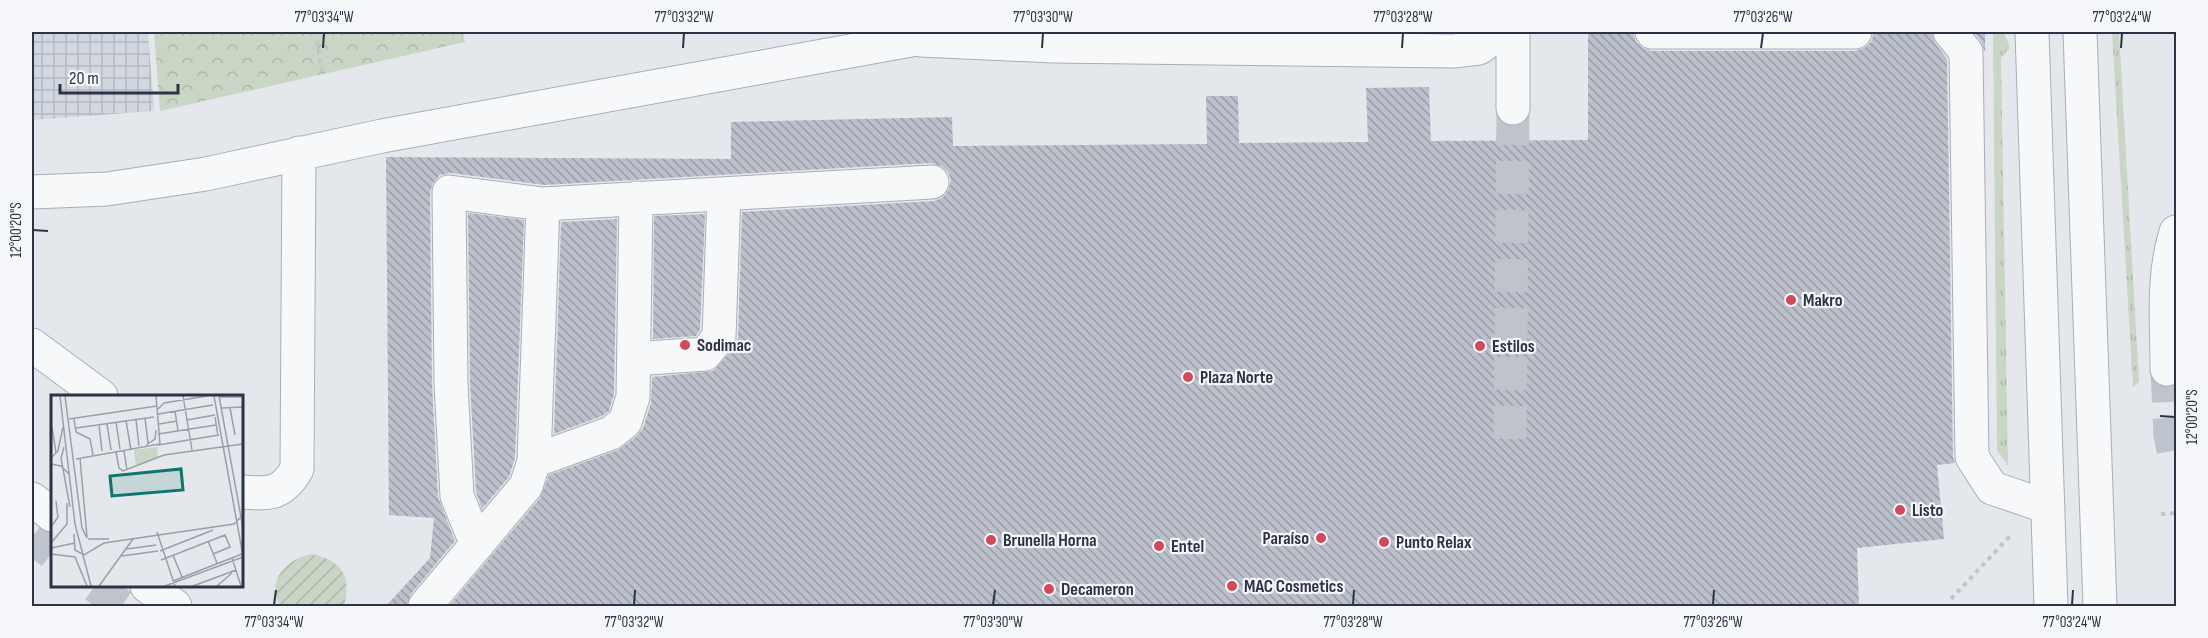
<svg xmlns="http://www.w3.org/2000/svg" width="2208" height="638" font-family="'Sofia Sans Condensed',sans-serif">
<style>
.industrial{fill:url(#industrial-grid)}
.grass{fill:url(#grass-tufts)}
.park{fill:url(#park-crowns)}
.garden{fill:url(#garden-furrows)}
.building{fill:url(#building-back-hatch)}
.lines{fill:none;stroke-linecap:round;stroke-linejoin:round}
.minor-tunnel{stroke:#bfc3cb;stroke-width:33;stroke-dasharray:33 16;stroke-linecap:butt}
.minor-casing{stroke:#a9aeb7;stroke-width:35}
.path{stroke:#c2c5cb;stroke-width:4;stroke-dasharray:4.5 4.5;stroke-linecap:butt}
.minor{stroke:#f7f8fa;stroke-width:33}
.ticks{fill:none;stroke:#2b3445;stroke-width:2}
.poi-dot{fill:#d1495b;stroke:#f4f6f9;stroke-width:2}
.labels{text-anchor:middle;stroke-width:4.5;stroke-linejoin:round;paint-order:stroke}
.poi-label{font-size:18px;font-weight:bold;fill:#2b3445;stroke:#f4f6f9;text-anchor:start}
.inset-road{fill:none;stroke:#9a9fa9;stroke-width:1.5}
.view{fill:#0f766e;fill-opacity:0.15;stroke:#0f766e;stroke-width:3}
.inset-edge{fill:none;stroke:#2b3445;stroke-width:3}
.neatline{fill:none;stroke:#2b3445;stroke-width:2}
.ticks-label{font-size:15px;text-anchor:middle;fill:#2b3445}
</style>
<defs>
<pattern id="industrial-grid" width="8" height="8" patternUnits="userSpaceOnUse" patternTransform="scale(1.5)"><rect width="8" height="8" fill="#d2d6de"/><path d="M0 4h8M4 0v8" fill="none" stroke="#b4b8c0"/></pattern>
<pattern id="grass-tufts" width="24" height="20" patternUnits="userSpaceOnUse" patternTransform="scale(1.5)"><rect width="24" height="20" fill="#c9d6c5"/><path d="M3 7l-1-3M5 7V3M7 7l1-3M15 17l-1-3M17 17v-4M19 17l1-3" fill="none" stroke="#adb8ab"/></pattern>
<pattern id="park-crowns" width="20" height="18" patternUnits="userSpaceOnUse" patternTransform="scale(1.5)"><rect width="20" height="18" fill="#c9d6c5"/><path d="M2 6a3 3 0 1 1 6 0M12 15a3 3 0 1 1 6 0" fill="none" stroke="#adb8ab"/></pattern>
<pattern id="garden-furrows" width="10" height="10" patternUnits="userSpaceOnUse" patternTransform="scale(1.5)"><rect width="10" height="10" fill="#c9d6c5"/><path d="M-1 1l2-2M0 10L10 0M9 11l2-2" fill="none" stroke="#adb8ab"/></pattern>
<pattern id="building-back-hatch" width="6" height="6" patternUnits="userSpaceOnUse" patternTransform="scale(1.5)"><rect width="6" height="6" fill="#bbc0ca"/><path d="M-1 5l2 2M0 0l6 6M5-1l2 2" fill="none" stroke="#989da6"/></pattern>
</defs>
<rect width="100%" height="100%" fill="#e4e7ec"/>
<path class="industrial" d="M 32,32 L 148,32 L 154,111 L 32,120 Z"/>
<path class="grass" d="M 1993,32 L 2004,32 L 2010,48 L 2001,58 L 2008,466 L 1997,450 Z
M 2112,32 L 2119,32 L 2139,382 L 2133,387 Z"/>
<path class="park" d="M 154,32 L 463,32 L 465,42 L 160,111 Z"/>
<path class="garden" d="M 313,554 C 342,561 352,577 344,606 L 280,606 C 265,580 288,557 313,554 Z"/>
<path class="building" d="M 1588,32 L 1633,32 L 1636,42 L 1643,48 L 1652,51 L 1855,51 L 1864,48 L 1871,42 L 1874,32 L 1932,32 L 1935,43 L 1947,59 L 1953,457 L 1955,463 L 1937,465 L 1944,539 L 1857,548 L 1859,606 L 449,606 L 540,498 L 549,475 L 618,450 L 637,436 L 643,428 L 651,403 L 652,377 L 713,371 L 733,349 L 738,338 L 742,212 L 934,201 L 942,198 L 948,191 L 951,180 L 948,172 L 941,166 L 931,163 L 544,185 L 451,173 L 440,175 L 433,183 L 430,192 L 432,385 L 438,497 L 455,541 L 411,594 L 407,606 L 386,606 L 430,558 L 434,518 L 389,515 L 386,157 L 731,159 L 731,122 L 952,117 L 953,146 L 1207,144 L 1206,96 L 1238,96 L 1239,143 L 1368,142 L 1366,88 L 1429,87 L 1431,141 L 1588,140 Z
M 1974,32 L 1985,32 L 1986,164 L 1985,52 L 1981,41 Z
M 468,213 L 524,220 L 515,458 L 509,477 L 482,509 L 476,492 L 470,383 Z
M 705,214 L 700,330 L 696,336 L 653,339 L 654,216 Z
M 617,219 L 614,394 L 609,411 L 602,416 L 554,434 L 561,222 Z"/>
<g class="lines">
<path class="minor-tunnel" d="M 2167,369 L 2170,435 L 2176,465
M 1510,439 L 1513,108
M 32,537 L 52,553
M 95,586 L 122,606"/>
<g class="minor-casing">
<path id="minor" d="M 1652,32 L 1855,32
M 1950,32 L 1966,52 L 1972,457 L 1992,488 L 2048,507
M 2032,32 L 2051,606
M 2080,32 L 2100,606
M 921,40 L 1053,46 L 1454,51 L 1479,48 L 1501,32
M 1513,108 L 1513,32
M 32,192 L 107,189 L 206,174 L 382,136 L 911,40 L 945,32
M 32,345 L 101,396
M 634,359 L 705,354 L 719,337 L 724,194
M 2167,369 C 2167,323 2162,276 2176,232
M 534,461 L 611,433 L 625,422 L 633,397 L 636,198
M 242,492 C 269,494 282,495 297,469 L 299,153
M 32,499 L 52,515
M 477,545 L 457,496 L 451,384 L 449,192 L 543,204 L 932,182
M 147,586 L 175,606
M 425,606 L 526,486 L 534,461 L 543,204"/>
</g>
<path class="path" d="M 317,41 L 322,74
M 2161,514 L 2176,513
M 1951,599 L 2011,535"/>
<use href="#minor" class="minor"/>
</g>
<path class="ticks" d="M 323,48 L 324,33M 683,48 L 684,33M 1042,48 L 1043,33M 1402,48 L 1403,33M 1761,48 L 1763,33M 2121,48 L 2122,33M 33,230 L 48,231M 2160,416 L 2175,417M 274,605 L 276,590M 634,605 L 635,590M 993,605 L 995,590M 1353,605 L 1354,590M 1713,605 L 1714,590M 2072,605 L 2073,590"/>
<g class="poi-dot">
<circle cx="1791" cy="300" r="6"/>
<circle cx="685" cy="345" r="6"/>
<circle cx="1480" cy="346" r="6"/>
<circle cx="1188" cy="377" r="6"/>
<circle cx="1900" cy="510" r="6"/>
<circle cx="1321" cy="538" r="6"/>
<circle cx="991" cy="540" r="6"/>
<circle cx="1384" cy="542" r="6"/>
<circle cx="1159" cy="546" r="6"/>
<circle cx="1232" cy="586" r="6"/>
<circle cx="1049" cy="589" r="6"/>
</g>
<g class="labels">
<g class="poi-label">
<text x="1803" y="306">Makro</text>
<text x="697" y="351">Sodimac</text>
<text x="1492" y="352">Estilos</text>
<text x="1200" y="383">Plaza Norte</text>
<text x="1912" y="516">Listo</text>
<text x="1309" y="544" text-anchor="end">Paraíso</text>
<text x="1003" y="546">Brunella Horna</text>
<text x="1396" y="548">Punto Relax</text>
<text x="1171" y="552">Entel</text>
<text x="1244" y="592">MAC Cosmetics</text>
<text x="1061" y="595">Decameron</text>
</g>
</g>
<g transform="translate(51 395)">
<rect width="192" height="192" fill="#e4e7ec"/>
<path d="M 106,52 L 107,62 L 85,71 L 83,55 Z" fill="#c9d6c5"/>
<path class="inset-road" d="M 9,1 L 24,129 L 40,191M 14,1 L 31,133 L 36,143M 132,1 L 141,55M 163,1 L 192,161M 168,1 L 192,133M 169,2 L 192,2M 170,13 L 192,12M 179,13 L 184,40M 107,14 L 113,8 L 156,1M 124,16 L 127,36M 107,19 L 162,10M 164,22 L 167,41M 94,23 L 97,48M 18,24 L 106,11M 23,24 L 25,37 L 39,44 L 42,60M 85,24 L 88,51M 136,25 L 164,20M 75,26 L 80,55M 65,27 L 69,54M 56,29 L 60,55M 108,29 L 126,26M 48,30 L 51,56M 1,32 L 5,58M 25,33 L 103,22M 107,39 L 165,30M 95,50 L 104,44 L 105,35M 107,50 L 168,40M 13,52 L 10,63 L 19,112M 73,56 L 76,75M 65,57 L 68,73 L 72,76 L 113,60 L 192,49M 0,63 L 7,56 L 12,32M 29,63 L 36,142M 25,64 L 109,49 L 105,1M 0,69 L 10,71 L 18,79M 0,132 L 7,122 L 5,106M 106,137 L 124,191M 23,139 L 24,155 L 33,160 L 53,148 L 183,129 L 190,122M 37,144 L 58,144M 157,146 L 166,168M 0,148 L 16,129 L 16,108M 0,153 L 24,148M 76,154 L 105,150M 109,156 L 162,135M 0,159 L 24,162 L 36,191M 122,160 L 131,182M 71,161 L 107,156M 181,163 L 190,191M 110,165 L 174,140 L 179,152 L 162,159M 122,186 L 191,159M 48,191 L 82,144M 114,191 L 192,162M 142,191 L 185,175M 166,191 L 181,178"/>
<path class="view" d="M 130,74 L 132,95 L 61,101 L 59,81 Z"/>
<rect width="192" height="192" class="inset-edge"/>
</g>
<rect width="2208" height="638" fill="none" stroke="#f4f6f9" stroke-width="66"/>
<path d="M60 84v9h118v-9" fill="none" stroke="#2b3445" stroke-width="3"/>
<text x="69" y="84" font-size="18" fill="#2b3445" stroke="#f4f6f9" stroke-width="4.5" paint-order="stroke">20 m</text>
<rect x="33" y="33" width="2142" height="572" class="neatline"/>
<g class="ticks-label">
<text x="324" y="22">77°03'34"W</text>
<text x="684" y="22">77°03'32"W</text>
<text x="1043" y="22">77°03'30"W</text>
<text x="1403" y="22">77°03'28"W</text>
<text x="1763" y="22">77°03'26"W</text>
<text x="2122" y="22">77°03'24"W</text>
<text transform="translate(16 230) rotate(-90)" y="5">12°00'20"S</text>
<text transform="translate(2192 417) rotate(-90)" y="5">12°00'20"S</text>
<text x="274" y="627">77°03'34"W</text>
<text x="634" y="627">77°03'32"W</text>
<text x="993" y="627">77°03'30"W</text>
<text x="1353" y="627">77°03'28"W</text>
<text x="1713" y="627">77°03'26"W</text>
<text x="2072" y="627">77°03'24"W</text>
</g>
</svg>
